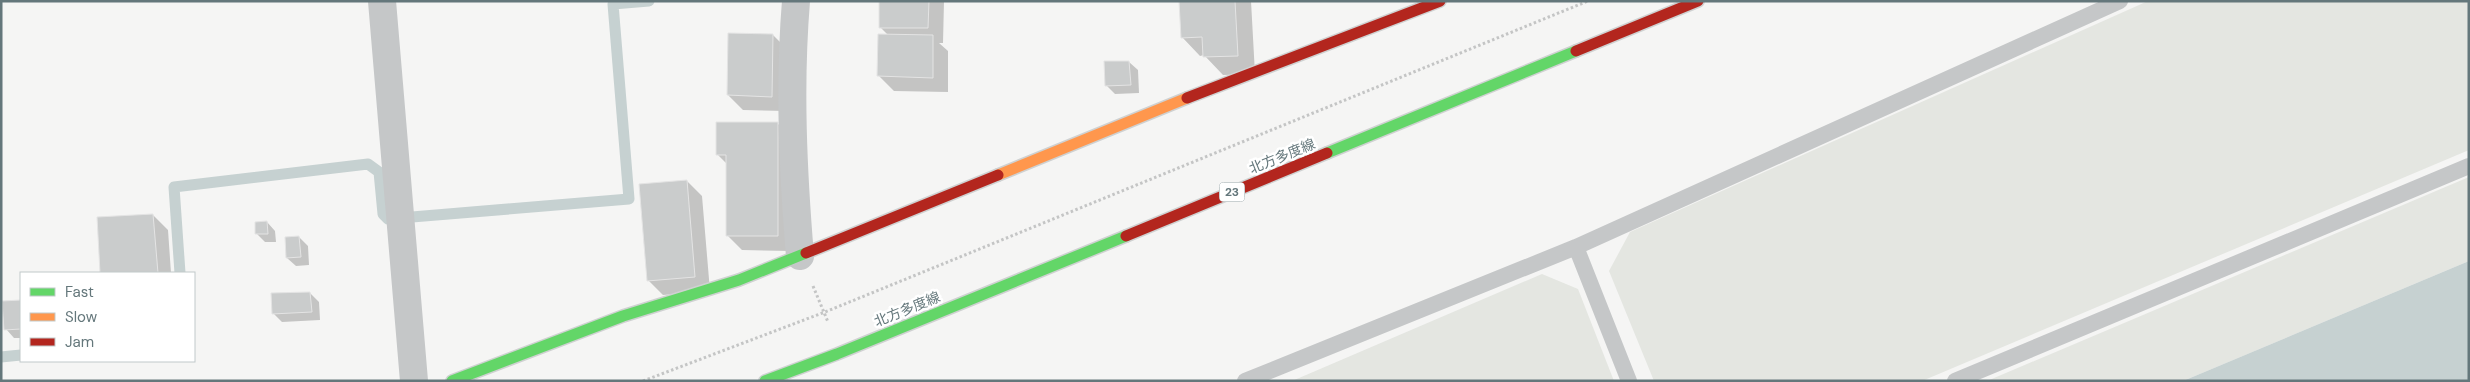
<svg xmlns="http://www.w3.org/2000/svg" width="2470" height="382" font-family="'DM Sans','Noto Sans JP',sans-serif">
<style>
.green{fill:#e4e6e1}
.water{fill:#c6d1d1}
.shadow{fill:#0003}
.lines{fill:none;stroke-linecap:round;stroke-linejoin:round}
.stream{stroke:#c6d1d1;stroke-width:11}
.building{fill:#cacccc;stroke:#e4e4e4}
.fast-casing{stroke:#cfd1d1;stroke-width:14}
.slow-casing{stroke:#cfd1d1;stroke-width:14}
.jam-casing{stroke:#cfd1d1;stroke-width:14}
.path{stroke:#c4c5c5;stroke-width:3;stroke-dasharray:2.5 2.5;stroke-linecap:butt}
.lane{stroke:#c5c7c8;stroke-width:16}
.street{stroke:#c5c7c8;stroke-width:28}
.fast{stroke:#63d668;stroke-width:11}
.slow{stroke:#ff974d;stroke-width:11}
.jam{stroke:#b3261e;stroke-width:11}
.labels{text-anchor:middle;stroke-width:5;stroke-linejoin:round;paint-order:stroke}
.shield{fill:#fff;stroke:#92a0a3;stroke-width:1}
.shield-label{font-size:12px;font-weight:bold;fill:#64777b}
.street-label{font-size:14px;fill:#64777b;stroke:#fff}
</style>
<rect width="100%" height="100%" fill="#f5f5f4"/>
<path class="green" d="M 2148,1 L 2469,1 L 2469,150 L 1922,381 L 1654,381 L 1609,271 L 1630,232 Z
M 2469,177 L 2469,261 L 2183,381 L 1987,381 Z
M 1542,274 L 1578,289 L 1614,381 L 1292,381 Z"/>
<path class="water" d="M 2469,261 L 2469,381 L 2183,381 Z"/>
<path class="shadow" d="M 880,1 L 944,1 L 943,43 L 939,43 L 948,51 L 948,92 L 894,91 L 879,76 L 888,35 L 880,27 Z
M 1180,1 L 1251,1 L 1255,74 L 1223,75 L 1204,55 L 1200,56 L 1182,37 Z
M 773,35 L 788,50 L 787,111 L 743,110 L 728,95 Z
M 1129,62 L 1138,70 L 1139,93 L 1115,94 L 1107,86 Z
M 778,124 L 793,139 L 792,251 L 742,250 L 727,235 L 728,165 L 717,154 Z
M 687,181 L 702,196 L 710,291 L 663,295 L 648,280 Z
M 153,215 L 168,230 L 171,273 L 101,273 L 98,218 Z
M 267,222 L 275,231 L 276,242 L 265,242 L 257,234 Z
M 299,237 L 308,246 L 309,265 L 296,266 L 287,258 Z
M 310,293 L 319,302 L 320,320 L 282,322 L 273,313 Z
M 21,301 L 21,338 L 14,338 L 6,329 L 3,302 Z"/>
<g class="lines">
<path class="stream" d="M 412,217 L 629,199 L 613,4 L 649,1
M 180,273 L 174,187 L 368,164 L 379,172 L 383,214 L 388,219
M 1,357 L 21,355"/>
</g>
<path class="building" d="M 879,1 L 929,1 L 928,28 L 879,28 Z
M 1179,1 L 1235,1 L 1238,56 L 1203,57 L 1202,37 L 1181,38 Z
M 728,33 L 773,34 L 772,97 L 727,95 Z
M 878,34 L 933,35 L 933,78 L 877,76 Z
M 1104,61 L 1129,61 L 1131,85 L 1105,86 Z
M 716,122 L 778,122 L 778,236 L 726,236 L 726,155 L 716,155 Z
M 687,180 L 695,277 L 647,281 L 639,184 Z
M 153,214 L 158,273 L 100,273 L 97,217 Z
M 267,221 L 268,234 L 255,234 L 255,222 Z
M 299,236 L 301,257 L 286,258 L 285,237 Z
M 310,292 L 312,312 L 272,314 L 271,293 Z
M 21,300 L 21,329 L 4,330 L 2,301 Z"/>
<g class="lines">
<g class="fast-casing">
<path id="fast" d="M 1327,153 L 1576,51
M 452,381 L 623,316 L 739,280 L 806,253
M 765,381 L 837,354 L 1126,236"/>
</g>
<g class="slow-casing">
<path id="slow" d="M 998,175 L 1187,98"/>
</g>
<g class="jam-casing">
<path id="jam" d="M 1576,51 L 1698,1
M 1187,98 L 1440,1
M 1126,236 L 1327,153
M 806,253 L 998,175"/>
</g>
<path class="path" d="M 813,286 L 828,322
M 643,381 L 825,312 L 1588,1"/>
<path class="lane" d="M 1576,247 L 1629,381
M 1245,381 L 1576,247 L 2120,1
M 1955,381 L 2469,166"/>
<path class="street" d="M 382,1 L 414,381
M 796,1 C 789,86 793,171 800,256"/>
<use href="#fast" class="fast"/>
<use href="#slow" class="slow"/>
<use href="#jam" class="jam"/>
</g>
<g class="labels">
<rect class="shield" x="1219.5" y="182.5" width="25" height="19" rx="4"/>
<g class="shield-label">
<text x="1232" y="196">23</text>
</g>
<g class="street-label">
<text transform="translate(1282 156) rotate(-22)" y="5">北方多度線</text>
<text transform="translate(907 309) rotate(-22)" y="5">北方多度線</text>
</g>
</g>
<rect width="2470" height="382" fill="none" stroke="#64777b" stroke-width="5"/>
<rect x="20" y="272" width="175" height="90" fill="#ffffff" stroke="#c1c9ca"/>
<rect x="30" y="288" width="25" height="8" fill="#63d668" stroke="#c1c9ca"/>
<text x="65" y="297" font-size="15" fill="#64777b">Fast</text>
<rect x="30" y="313" width="25" height="8" fill="#ff974d" stroke="#c1c9ca"/>
<text x="65" y="322" font-size="15" fill="#64777b">Slow</text>
<rect x="30" y="338" width="25" height="8" fill="#b3261e" stroke="#c1c9ca"/>
<text x="65" y="347" font-size="15" fill="#64777b">Jam</text>
</svg>
